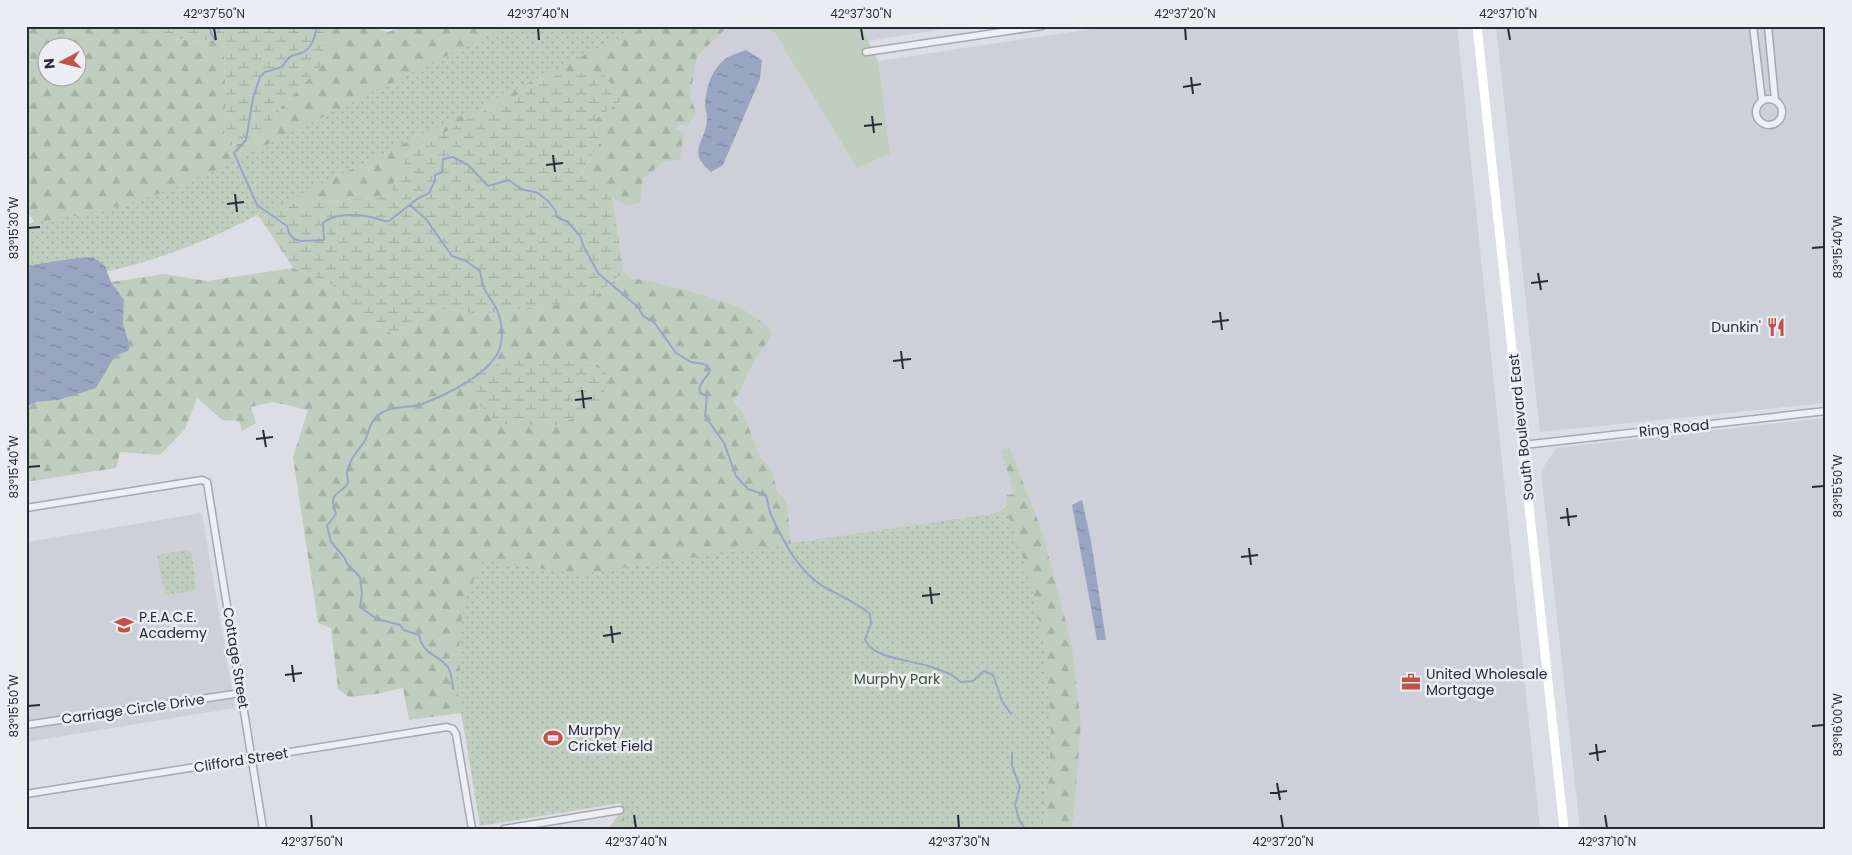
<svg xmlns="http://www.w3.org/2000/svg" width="1852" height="855" font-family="Poppins,sans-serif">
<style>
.built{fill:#ced0d9}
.green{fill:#bfcebe}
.forest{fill:url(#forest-firs);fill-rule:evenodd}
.wetland{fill:url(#wetland-marsh)}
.park{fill:url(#park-dots)}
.water{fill:url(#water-ripples)}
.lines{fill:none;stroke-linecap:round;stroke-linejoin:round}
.stream{stroke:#9aa5c2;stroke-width:2}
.street-casing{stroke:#a6a8b1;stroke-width:9}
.street{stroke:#eeeff4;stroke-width:6}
.secondary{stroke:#fff;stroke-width:9}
.ticks{fill:none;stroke:#272a39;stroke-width:2}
.labels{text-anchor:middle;stroke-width:5;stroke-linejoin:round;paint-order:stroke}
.poi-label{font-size:14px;fill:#272a39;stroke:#ebedf3;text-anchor:start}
.street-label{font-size:14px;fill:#272a39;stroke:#ebedf3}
.park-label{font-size:14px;fill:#365436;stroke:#ebedf3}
.neatline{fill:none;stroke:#272a39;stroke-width:2}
.ticks-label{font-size:12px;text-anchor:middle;fill:#272a39}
</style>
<defs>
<pattern id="forest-firs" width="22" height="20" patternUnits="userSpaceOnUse" patternTransform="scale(1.25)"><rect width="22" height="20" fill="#bfcebe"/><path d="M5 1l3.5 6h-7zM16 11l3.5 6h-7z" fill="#a4b1a4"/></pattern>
<pattern id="wetland-marsh" width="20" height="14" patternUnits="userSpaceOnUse" patternTransform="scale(1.25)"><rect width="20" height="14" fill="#bfcebe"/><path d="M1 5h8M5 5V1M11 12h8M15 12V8" fill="none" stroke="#a4b1a4"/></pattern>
<pattern id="park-dots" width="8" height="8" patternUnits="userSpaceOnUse" patternTransform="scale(1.25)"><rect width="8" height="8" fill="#bfcebe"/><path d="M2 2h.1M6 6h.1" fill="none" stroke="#a4b1a4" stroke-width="1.8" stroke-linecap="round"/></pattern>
<pattern id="water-ripples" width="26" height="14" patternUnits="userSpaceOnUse" patternTransform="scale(1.25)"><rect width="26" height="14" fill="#9aa5c2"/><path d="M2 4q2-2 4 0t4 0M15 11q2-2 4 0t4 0" fill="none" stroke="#7e879f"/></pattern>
</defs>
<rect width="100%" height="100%" fill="#dcdee5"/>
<path class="built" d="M 729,26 L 756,26 L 774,32 L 857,168 L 889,154 L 878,61 L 1111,26 L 1457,26 L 1540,829 L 1071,829 L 1074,816 L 1081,724 L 1072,645 L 1043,534 L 1010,448 L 1014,495 L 1000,511 L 991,514 L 791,543 L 787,503 L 776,488 L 772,470 L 760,458 L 743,413 L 732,398 L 739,395 L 748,372 L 771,336 L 764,323 L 740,307 L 693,292 L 646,280 L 632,280 L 624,272 L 612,196 L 626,206 L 643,179 L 665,161 L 675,130 L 690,97 L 697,56 Z
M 861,26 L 964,26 L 868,41 Z
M 1496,26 L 1826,26 L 1826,403 L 1540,432 Z
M 1826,418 L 1826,829 L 1580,829 L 1541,471 L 1556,448 Z
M 202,513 L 235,708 L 26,742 L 26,542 Z"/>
<path class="green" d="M 756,26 L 861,26 L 878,61 L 890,154 L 857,168 L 774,32 Z"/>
<path class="forest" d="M 26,26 L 136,26 C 154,44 199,39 223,41 L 226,95 L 224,146 L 258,141 L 283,105 L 320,67 L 330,26 L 368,26 L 388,32 L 406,26 L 729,26 L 697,56 L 690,97 L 696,112 L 687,127 L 679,123 L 676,129 L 684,134 L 680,160 L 665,161 L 643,179 L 640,202 L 626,206 L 581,175 L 600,142 L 594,120 L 622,100 L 561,73 L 466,120 L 408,154 L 388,196 L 253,207 L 188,198 L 34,224 L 33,220 L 26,209 ZM 48,48 L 78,48 L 78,78 L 48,78 Z
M 293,268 L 331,284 L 364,320 L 395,335 L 438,307 L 479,314 L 553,305 L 594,297 L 624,272 L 632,279 L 646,280 L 693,292 L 740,307 L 764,323 L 771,331 L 771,336 L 748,372 L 739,395 L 732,399 L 743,413 L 760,457 L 772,470 L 776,488 L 787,503 L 791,543 L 991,514 L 1000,511 L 1006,506 L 1007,495 L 1014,494 L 1001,449 L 1010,448 L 1043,534 L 1072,645 L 1081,724 L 1074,816 L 1071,829 L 609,829 L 615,819 L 636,796 L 465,732 L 461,713 L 409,720 L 403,688 L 376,694 L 349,697 L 338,689 L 331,628 L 318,623 L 293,457 L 308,410 L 273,402 L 251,407 L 256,423 L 242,431 L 239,421 L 222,420 L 197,398 L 185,429 L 160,455 L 120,452 L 116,468 L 26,482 L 26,407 L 36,402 L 58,400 L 106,369 L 115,356 L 128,351 L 127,338 L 123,324 L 124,300 L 111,282 L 164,274 L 207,281 Z"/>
<path class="wetland" d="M 136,26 L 330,26 L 320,67 L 283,105 L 258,141 L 224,146 L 226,95 L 223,41 C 199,39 154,44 136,26 Z
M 561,73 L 604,74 L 622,100 L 594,120 L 600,142 L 581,174 L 612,196 L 624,272 L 594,297 L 553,305 L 479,314 L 438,307 L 395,335 L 364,320 L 331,284 L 293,268 L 253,207 L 388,196 L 408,154 L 466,120 Z
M 514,360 L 579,362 L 606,370 L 606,388 L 594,411 L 556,425 L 498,424 L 452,377 Z"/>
<path class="park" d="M 507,26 L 649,26 L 632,32 L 223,232 C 196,244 168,255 140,263 C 102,274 64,280 26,287 L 26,224 L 87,214 L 135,202 L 191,182 Z
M 1007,512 C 1037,588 1054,674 1050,757 C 1049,781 1046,805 1042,829 L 626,829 L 621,803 L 480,826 L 455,674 L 460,673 C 457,631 462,598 483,561 L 580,574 Z
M 187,550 L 191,552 C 194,564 194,576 196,589 L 193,591 L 165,595 L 157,555 Z"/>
<path class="water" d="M 746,50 L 762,60 L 760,79 L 723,165 L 711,172 C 686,151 705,144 707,120 C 708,115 705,110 705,105 C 706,88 711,70 725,59 C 730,55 739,53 746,50 Z
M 93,257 L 105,266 L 111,282 L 124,300 L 123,324 L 130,347 L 128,351 L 115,356 L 96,388 L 58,400 L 36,402 L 26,407 L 26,266 L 77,258 Z
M 1082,500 L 1091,541 L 1106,640 L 1097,640 L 1072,505 Z"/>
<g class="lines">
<path class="stream" d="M 210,26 L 211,33 L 215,40
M 317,26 C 315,36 312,50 301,53 C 297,55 293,54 290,57 C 286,59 285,64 282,67 L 265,72 L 260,77 L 253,98 L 246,140 L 234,153 L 257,205 L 287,226 L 289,233 L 294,239 L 301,241 L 324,240 L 323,223 C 334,212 363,214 378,219 C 383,220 384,222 389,221 L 417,199 L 429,193 L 435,181 L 435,175 L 442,172 L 443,159 L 453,157 L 468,165 L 488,186 L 509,180 L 521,189 L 538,193 L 549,202 L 555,210 L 557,217 L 568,222 L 580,236 L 584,247 L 598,273 L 638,307 L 643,316 L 654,322 L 676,353 L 691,362 L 704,364 L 708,367 L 709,373 C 704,380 698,385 700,393 L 707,396 L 705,416 L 724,443 L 736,476 L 748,489 L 766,495 C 768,502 769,511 772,517 C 785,544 798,571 824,587 C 839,595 857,603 870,614 L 871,624 L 865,639 C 872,660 916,660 934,668 C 940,670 946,672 952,675 C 956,678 957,680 961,682 L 973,681 L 984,671 L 993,675 L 1002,701 L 1011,714
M 410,205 L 426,219 L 452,256 L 466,261 L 480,271 C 481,277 482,284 485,290 C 487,295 492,300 495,306 C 501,316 504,335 500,347 C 493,373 446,395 422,404 C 407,409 391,405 378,415 C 369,422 369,434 364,442 C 357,452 350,459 347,472 C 346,475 349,479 348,482 C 344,495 326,489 336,514 L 327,526 L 331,542 L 344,557 L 348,565 L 360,577 L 362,594 L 360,607 L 377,619 L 400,625 L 404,630 L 419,635 C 423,655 436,653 447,666 C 452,672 452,682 453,689
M 1012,753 L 1012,766 L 1020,787 L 1015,805 L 1019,819 L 1025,829"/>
<g class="street-casing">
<path id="street" d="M 1753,26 L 1762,101
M 1768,26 L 1775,100
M 866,52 L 1042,26
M1756 112a13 13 0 1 1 26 0a13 13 0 1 1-26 0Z
M 1523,445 L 1826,411
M 26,508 L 202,480 L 207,482 L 263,829
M 26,725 L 241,693
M 26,794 L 447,727 L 453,729 L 456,734 L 472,829
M 504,829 L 620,810"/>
</g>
<use href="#street" class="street"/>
<path class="secondary" d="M 1477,26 L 1564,829"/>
</g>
<path class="ticks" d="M 214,28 L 216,40M 538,28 L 539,40M 861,28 L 863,40M 1185,28 L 1186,40M 1508,28 L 1510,40M 1191,77 L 1193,94M 1183,87 L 1201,84M 872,116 L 874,133M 864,126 L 882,124M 553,155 L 555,172M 546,165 L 563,163M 235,194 L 237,212M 227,204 L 244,202M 28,228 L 40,227M 1812,248 L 1824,247M 1538,273 L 1541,290M 1531,283 L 1548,281M 1220,312 L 1222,330M 1212,322 L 1229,320M 901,351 L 903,369M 893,361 L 911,359M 582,390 L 584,408M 575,400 L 592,398M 263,430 L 266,447M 256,439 L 273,437M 28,467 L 40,466M 1812,487 L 1824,486M 1567,508 L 1569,526M 1560,518 L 1577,516M 1249,548 L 1251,565M 1241,557 L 1258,555M 930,587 L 932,604M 922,596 L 940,594M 611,626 L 613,643M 603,636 L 621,633M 292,665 L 294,682M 285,675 L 302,673M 28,706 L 40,705M 1812,726 L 1824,725M 1596,744 L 1598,761M 1589,754 L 1606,751M 1277,783 L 1280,800M 1270,793 L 1287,791M 311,815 L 312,828M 634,815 L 636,828M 958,815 L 959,828M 1281,815 L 1283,828M 1605,815 L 1607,828"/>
<defs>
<g id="restaurant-bare" transform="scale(1.5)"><path d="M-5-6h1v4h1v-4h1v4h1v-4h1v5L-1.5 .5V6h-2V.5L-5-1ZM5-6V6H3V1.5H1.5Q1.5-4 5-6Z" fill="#c0514b" stroke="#ebedf3" stroke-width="2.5" paint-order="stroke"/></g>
<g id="school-bare" transform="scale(1.5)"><path d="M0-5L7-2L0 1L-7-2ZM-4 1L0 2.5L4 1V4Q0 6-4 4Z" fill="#c0514b" stroke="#ebedf3" stroke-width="2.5" paint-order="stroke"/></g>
<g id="office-bare" transform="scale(1.5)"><path d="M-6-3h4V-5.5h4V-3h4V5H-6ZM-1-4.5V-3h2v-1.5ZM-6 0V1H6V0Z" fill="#c0514b" stroke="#ebedf3" stroke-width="2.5" paint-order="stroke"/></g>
<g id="stadium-bare" transform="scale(1.5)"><path d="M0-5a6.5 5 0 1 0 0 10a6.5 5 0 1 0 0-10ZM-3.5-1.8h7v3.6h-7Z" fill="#c0514b" stroke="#ebedf3" stroke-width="2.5" paint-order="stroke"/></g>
</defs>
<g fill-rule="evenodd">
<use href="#restaurant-bare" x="1776" y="327"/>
<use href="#school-bare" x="124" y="625"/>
<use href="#office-bare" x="1411" y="682"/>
<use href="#stadium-bare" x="553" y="738"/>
</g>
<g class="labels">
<g class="poi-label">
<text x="1761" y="332" text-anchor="end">Dunkin'</text>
<text x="139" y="622">P.E.A.C.E.<tspan x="139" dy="16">Academy</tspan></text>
<text x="1426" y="679">United Wholesale<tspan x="1426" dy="16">Mortgage</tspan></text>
<text x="568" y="735">Murphy<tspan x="568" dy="16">Cricket Field</tspan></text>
</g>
<g class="street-label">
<text transform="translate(1521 427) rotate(-96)" y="5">South Boulevard East</text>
<text transform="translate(1674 428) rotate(-6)" y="5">Ring Road</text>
<text transform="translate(236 658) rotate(81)" y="5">Cottage Street</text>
<text transform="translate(133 709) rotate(-8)" y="5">Carriage Circle Drive</text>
<text transform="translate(241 760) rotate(-9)" y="5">Clifford Street</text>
</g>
<g class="park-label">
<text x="897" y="684">Murphy Park</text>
</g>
</g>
<rect width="1852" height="855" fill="none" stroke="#ebedf3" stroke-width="55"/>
<g transform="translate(62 62) rotate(263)"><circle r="24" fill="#ebedf3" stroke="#9d9fa9"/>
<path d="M0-4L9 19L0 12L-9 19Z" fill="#c0514b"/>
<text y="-8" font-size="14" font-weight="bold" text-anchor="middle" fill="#272a39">N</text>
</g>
<rect x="28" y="28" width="1796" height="800" class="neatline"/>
<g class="ticks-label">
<text x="214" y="18">42°37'50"N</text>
<text x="538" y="18">42°37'40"N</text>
<text x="861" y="18">42°37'30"N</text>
<text x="1185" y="18">42°37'20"N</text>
<text x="1508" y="18">42°37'10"N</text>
<text transform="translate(14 228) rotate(-90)" y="4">83°15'30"W</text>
<text transform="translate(1838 247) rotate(-90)" y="4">83°15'40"W</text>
<text transform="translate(14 467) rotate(-90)" y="4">83°15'40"W</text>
<text transform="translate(1838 486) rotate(-90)" y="4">83°15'50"W</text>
<text transform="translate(14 706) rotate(-90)" y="4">83°15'50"W</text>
<text transform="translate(1838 725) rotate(-90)" y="4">83°16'00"W</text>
<text x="312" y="846">42°37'50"N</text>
<text x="636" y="846">42°37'40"N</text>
<text x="959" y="846">42°37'30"N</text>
<text x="1283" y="846">42°37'20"N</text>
<text x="1607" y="846">42°37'10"N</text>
</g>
</svg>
